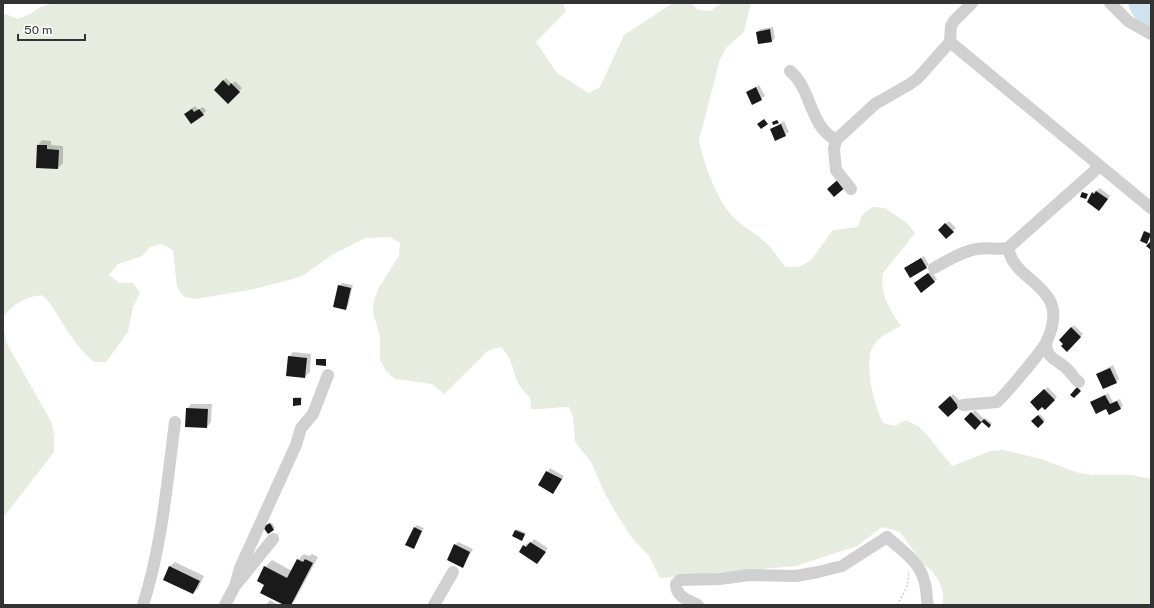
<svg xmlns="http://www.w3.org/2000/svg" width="1154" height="608" font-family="'Public Sans',sans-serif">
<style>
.green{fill:#e6ecdf}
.water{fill:#cfe2ee}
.shadow{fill:#0003}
.building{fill:#1a1a1a}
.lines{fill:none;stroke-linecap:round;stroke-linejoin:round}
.path{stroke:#cdcdcd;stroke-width:1.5;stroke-dasharray:2 2;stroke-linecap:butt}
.minor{stroke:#d0d0d0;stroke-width:12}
</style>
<rect width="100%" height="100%" fill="#fff"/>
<path class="green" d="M 54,3 L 562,3 L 566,11 L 536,42 L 557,73 L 589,93 L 600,87 L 624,35 L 673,3 L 691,3 L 698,10 L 710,11 L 722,3 L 751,3 L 744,32 L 726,48 L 720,59 L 699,140 C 702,159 716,196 728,211 C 737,222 748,229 759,237 C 770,244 777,257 786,267 L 799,267 L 811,260 L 833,230 L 858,227 L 862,215 L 872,207 L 885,208 L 907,223 L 915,233 L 883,273 C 879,293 890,310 901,326 C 891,331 877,337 872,348 C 864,366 874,405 883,423 L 895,426 L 906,420 L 918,426 L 927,435 L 952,466 L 991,451 L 1003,450 L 1041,459 L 1079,473 L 1092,475 L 1131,475 L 1151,479 L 1151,605 L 943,605 L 943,593 L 939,581 L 932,571 L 923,564 L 900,532 L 882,527 L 857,546 L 796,566 L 660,578 L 649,556 L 633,539 L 619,518 L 606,496 L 591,462 L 575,442 L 573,417 L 569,407 C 555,407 544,410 531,409 L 530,397 C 509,380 519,366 501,347 L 489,350 L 444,394 L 432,384 L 395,379 L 386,371 L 380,360 L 380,336 L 373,313 L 374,301 L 378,289 L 399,256 L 400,243 L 390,237 L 365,238 L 332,255 L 302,276 L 289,280 L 250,290 L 195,299 L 184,297 L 177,287 L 173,250 L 162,244 L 150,247 L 142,256 L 118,264 L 109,275 L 119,283 L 133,283 L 140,293 L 133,307 L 128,332 L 106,362 L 94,362 C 85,354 76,344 69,333 C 60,320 54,306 42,295 C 25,297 12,304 3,318 L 3,13 L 18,19 L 30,14 L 40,7 Z
M 3,326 L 7,344 L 52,423 L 54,438 L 54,452 L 3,518 Z"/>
<path class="water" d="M 1128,3 L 1151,3 L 1151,27 C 1139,24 1130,15 1128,3 Z"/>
<path class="shadow" d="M 773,27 L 775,38 L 772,41 L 757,32 L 760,29 Z
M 226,78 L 232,84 L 235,81 L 242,88 L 228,103 L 215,90 Z
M 759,85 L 765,96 L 752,104 L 747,93 Z
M 195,106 L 198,110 L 203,107 L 206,111 L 203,114 L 188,111 Z
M 784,121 L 789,132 L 776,140 L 771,129 Z
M 42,140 L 51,141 L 51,145 L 63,146 L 63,163 L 58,168 L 38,145 Z
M 1100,188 L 1110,196 L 1102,207 L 1088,202 L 1093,193 Z
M 949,221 L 956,228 L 946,237 L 939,230 Z
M 1146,231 L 1151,233 L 1147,242 L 1144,232 Z
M 924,256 L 929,265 L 926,267 L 905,268 Z
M 931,271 L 937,279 L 934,282 L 918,281 Z
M 342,283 L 353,285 L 348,306 L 345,309 L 339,286 Z
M 1074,325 L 1083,334 L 1067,351 L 1060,340 Z
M 293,352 L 311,354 L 310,372 L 305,377 L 289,357 Z
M 1113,365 L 1119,379 L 1116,382 L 1097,374 Z
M 1048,387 L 1057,397 L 1045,409 L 1042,406 L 1031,402 Z
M 1108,393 L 1113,402 L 1120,399 L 1123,406 L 1120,409 L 1106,408 L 1092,403 Z
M 953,394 L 962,403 L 948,416 L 940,407 Z
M 295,397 L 302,397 L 301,404 L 294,399 Z
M 191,404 L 212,404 L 211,422 L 207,427 L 187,409 Z
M 975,410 L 984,419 L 985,418 L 992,423 L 989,427 L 982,421 L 975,428 L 966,419 Z
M 1040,414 L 1045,420 L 1038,427 L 1033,421 Z
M 550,468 L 564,476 L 553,493 L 539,485 Z
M 272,523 L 275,528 L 268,533 L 266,526 Z
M 417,525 L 424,528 L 413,547 L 414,528 Z
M 517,529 L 526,533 L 523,539 L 513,536 Z
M 534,539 L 548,548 L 537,563 L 524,546 L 527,543 L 529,545 Z
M 458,542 L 473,549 L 463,567 L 455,545 Z
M 304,554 L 309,556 L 312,554 L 318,557 L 295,600 L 291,605 L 286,605 L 266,584 L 265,567 L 272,560 L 292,571 L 298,560 Z
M 175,562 L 204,576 L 198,589 L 193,593 L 164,579 L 170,566 Z
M 270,600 L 278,605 L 266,605 Z"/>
<path class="building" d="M 770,29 L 772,42 L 758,44 L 756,32 Z
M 223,80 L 229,86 L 231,83 L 240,92 L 228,104 L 214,90 Z
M 756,87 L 762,100 L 752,105 L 746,92 Z
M 192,109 L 194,112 L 199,109 L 204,115 L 191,124 L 184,114 Z
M 764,119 L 768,124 L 761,129 L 757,124 Z
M 777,120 L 779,123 L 773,125 L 772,122 Z
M 781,124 L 786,136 L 775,141 L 770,129 Z
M 37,145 L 47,145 L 47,149 L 59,150 L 58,169 L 36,168 Z
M 841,177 L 848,185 L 834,197 L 827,189 Z
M 1096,191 L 1108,199 L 1099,211 L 1087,202 L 1092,192 L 1094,194 Z
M 1082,192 L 1088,194 L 1086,199 L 1080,197 Z
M 945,223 L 954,232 L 946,239 L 938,230 Z
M 1144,231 L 1151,234 L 1147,244 L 1140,241 Z
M 1151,241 L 1151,250 L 1146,246 Z
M 921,258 L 927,268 L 910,278 L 904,268 Z
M 928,273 L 935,282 L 921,293 L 914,283 Z
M 338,285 L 351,288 L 346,310 L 333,307 Z
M 1071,327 L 1081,337 L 1067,352 L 1061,346 L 1063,344 L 1059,340 Z
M 288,356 L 307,358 L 305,378 L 286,376 Z
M 316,359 L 326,359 L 326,366 L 316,365 Z
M 1110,368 L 1117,383 L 1103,389 L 1096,374 Z
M 1077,387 L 1081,391 L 1074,398 L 1070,395 Z
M 1044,389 L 1055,400 L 1045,410 L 1042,407 L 1038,411 L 1030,402 Z
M 1105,395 L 1110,404 L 1117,401 L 1121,409 L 1109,415 L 1106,409 L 1096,414 L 1090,402 Z
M 950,396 L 959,407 L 948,417 L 938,407 Z
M 293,398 L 301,398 L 301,405 L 293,406 Z
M 186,408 L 208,409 L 207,428 L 185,427 Z
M 971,412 L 981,422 L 984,419 L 991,425 L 989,428 L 982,422 L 975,430 L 964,419 Z
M 1038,415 L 1044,422 L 1038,428 L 1031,421 Z
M 546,471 L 562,479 L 553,494 L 538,485 Z
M 270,523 L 274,530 L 268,534 L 263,527 Z
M 414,527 L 422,531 L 414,549 L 405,545 Z
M 515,530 L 525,534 L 522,541 L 512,536 Z
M 530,542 L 546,552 L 537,564 L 519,552 L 523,545 L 526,547 Z
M 454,544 L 470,552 L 463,568 L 447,560 Z
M 297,559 L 303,562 L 305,559 L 313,563 L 291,605 L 284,605 L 260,593 L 264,585 L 257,581 L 264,566 L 287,578 Z
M 169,566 L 200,581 L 193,594 L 163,580 Z"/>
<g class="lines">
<path class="path" d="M 897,605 C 903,595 911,583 908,571"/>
<path class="minor" d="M 1110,3 L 1128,21 L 1151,34
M 950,42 L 1151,208
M 790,71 C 812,89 809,126 836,140 L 875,104 L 910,84 L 918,78 L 950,42 L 951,26 L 954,21 L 972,3
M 836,140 L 834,149 L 836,170 L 851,189
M 934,268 C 947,261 962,251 977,249 C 987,247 997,250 1008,248
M 1046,343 C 1046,360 1060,360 1069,371 C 1073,375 1074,379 1079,382
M 963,405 L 997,402 C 1006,394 1041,352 1046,343 C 1052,330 1057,312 1049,299 C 1037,279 1013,273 1008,248 L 1100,166
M 235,586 L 240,568 L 296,445 L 301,428 L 313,414 L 328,375
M 143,605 C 162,546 167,483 175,422
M 225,605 L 235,586 L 273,539
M 434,605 L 453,572
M 698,605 C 688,600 676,597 676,584 L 680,580 L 720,579 L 749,575 L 796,576 L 818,572 L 842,566 L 887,537 C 901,550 919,561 924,580 C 927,588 926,597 928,605"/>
</g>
<rect width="1154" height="608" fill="none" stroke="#333333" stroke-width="8"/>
<path d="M18 34v6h67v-6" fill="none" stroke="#333333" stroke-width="2"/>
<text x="24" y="34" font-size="12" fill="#333333" stroke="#ffffff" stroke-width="3" paint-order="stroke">50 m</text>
</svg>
